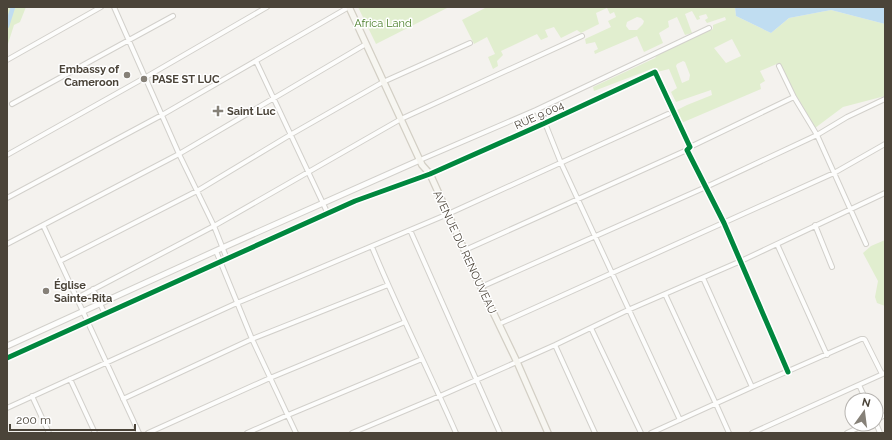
<svg xmlns="http://www.w3.org/2000/svg" width="892" height="440" font-family="Raleway,sans-serif">
<style>
.green{fill:#e1eecf;fill-rule:evenodd}
.water{fill:#c0ddf1}
.lines{fill:none;stroke-linecap:round;stroke-linejoin:round}
.canal{stroke:#c0ddf1;stroke-width:4.5}
.minor-casing{stroke:#d2d0cb;stroke-width:6}
.tertiary-casing{stroke:#d2d0cb;stroke-width:7}
.secondary-casing{stroke:#d3cfc5;stroke-width:8}
.minor{stroke:#fdfdfc;stroke-width:4}
.tertiary{stroke:#fdfdfc;stroke-width:5}
.secondary{stroke:#f7f6f1;stroke-width:5.5}
.cycleway-casing{stroke:#fff;stroke-width:8}
.cycleway{stroke:#00873e;stroke-width:5}
.poi-dot{fill:#868178;stroke:#fff;stroke-width:1.5}
.labels{text-anchor:middle;stroke-width:3;stroke-linejoin:round;paint-order:stroke}
.park-label{font-size:11px;fill:#4a7f2a;stroke:#fff}
.poi-label{font-size:11px;font-weight:bold;fill:#4b4439;stroke:#fff;text-anchor:start}
.street-label{font-size:11px;fill:#4b4439;stroke:#fff}
</style>
<rect width="100%" height="100%" fill="#f4f2ee"/>
<path class="green" d="M 7,7 L 26,7 L 20,22 L 14,25 L 7,47 Z
M 358,7 L 449,7 L 376,44 Z
M 485,7 L 735,7 L 736,16 L 771,33 L 789,18 L 831,10 L 885,24 L 885,96 L 843,107 L 815,128 L 799,100 L 796,96 L 779,63 L 760,71 L 765,81 L 760,84 L 761,89 L 679,124 L 673,112 L 687,105 L 712,95 L 711,90 L 676,102 L 671,92 L 677,88 L 669,69 L 657,72 L 654,68 L 594,91 L 593,87 L 655,58 L 658,54 L 713,29 L 713,25 L 726,20 L 725,17 L 707,23 L 705,20 L 708,18 L 706,14 L 699,16 L 700,19 L 697,20 L 692,11 L 685,14 L 692,33 L 685,35 L 677,17 L 668,21 L 669,27 L 659,33 L 663,43 L 644,52 L 637,36 L 595,54 L 594,51 L 598,49 L 595,42 L 586,44 L 585,39 L 611,27 L 608,21 L 616,17 L 614,12 L 610,14 L 607,8 L 596,13 L 599,24 L 581,33 L 577,30 L 561,38 L 554,27 L 545,30 L 548,37 L 541,40 L 537,34 L 501,51 L 503,55 L 497,61 L 498,66 L 493,69 L 488,57 L 495,54 L 487,37 L 474,44 L 462,20 L 485,8 ZM 637,17 L 641,18 L 644,21 L 643,24 L 637,30 L 629,30 L 626,26 L 627,22 ZM 732,39 L 741,56 L 726,63 L 714,48 ZM 683,61 L 685,62 L 690,75 L 689,80 L 682,83 L 676,66 L 677,64 Z
M 885,240 L 885,306 L 877,303 L 875,297 L 878,281 L 863,253 L 871,246 Z"/>
<path class="water" d="M 735,7 L 885,7 L 885,24 L 831,10 L 789,18 L 771,33 L 736,16 Z"/>
<g class="lines">
<path class="canal" d="M 7,26 L 13,7"/>
<g class="minor-casing">
<path id="minor" d="M 114,7 L 179,154 L 214,226 L 227,259
M 7,60 L 101,7
M 256,61 L 328,214
M 779,66 L 794,97 L 817,135 L 866,244
M 12,104 L 173,16
M 536,110 L 545,123 L 561,163 L 680,420
M 690,147 L 794,97
M 7,155 L 146,77 L 267,7
M 420,160 L 536,110 L 709,28
M 430,174 L 545,123 L 655,72 L 690,147 L 687,150 L 724,223 L 788,372
M 7,198 L 162,115 L 349,7
M 43,225 L 139,433
M 815,225 L 832,267
M 410,230 L 500,433
M 7,244 L 179,154 L 366,44
M 777,244 L 827,355
M 372,247 C 398,310 429,371 456,433
M 465,250 L 687,150
M 216,251 L 252,339 L 296,433
M 60,261 L 197,191 L 290,135 L 383,82 L 470,43
M 703,278 L 752,387
M 481,287 L 706,187 L 817,135 L 847,117 L 885,99
M 93,289 L 105,314
M 665,294 L 716,404 L 729,433
M 77,298 L 214,226 L 401,119 L 582,36
M 499,324 L 834,173 L 885,144
M 591,328 L 641,433
M 555,345 L 595,433
M 70,379 L 95,433
M 859,385 L 866,400
M 32,396 L 49,433
M 123,399 L 252,339 L 388,285
M 7,408 L 237,303 L 448,214 L 668,114
M 876,420 L 885,415
M 876,423 L 880,433
M 148,433 L 270,378 L 405,322
M 247,433 L 288,415 L 422,359
M 352,433 L 440,396 L 555,345 L 628,310 L 741,261 L 885,193
M 651,433 L 752,387 L 861,339 L 864,339 L 865,340 L 882,374
M 752,433 L 885,373
M 847,433 L 866,424"/>
</g>
<g class="tertiary-casing">
<path id="tertiary" d="M 7,346 L 222,248 L 420,160
M 7,358 L 355,201 L 430,174"/>
</g>
<g class="secondary-casing">
<path id="secondary" d="M 349,7 L 422,165 L 430,174 L 481,287 L 517,362 L 548,433"/>
</g>
<use href="#minor" class="minor"/>
<use href="#tertiary" class="tertiary"/>
<use href="#secondary" class="secondary"/>
<g class="cycleway-casing">
<path id="cycleway" d="M 7,358 L 355,201 L 430,174 L 545,123 L 655,72 L 690,147 L 687,150 L 724,223 L 788,372"/>
</g>
<use href="#cycleway" class="cycleway"/>
</g>
<g class="poi-dot">
<circle cx="127" cy="75" r="4"/>
<circle cx="144" cy="79" r="4"/>
<path d="M216 105h4v4h4v4h-4v4h-4v-4h-4v-4h4z"/>
<circle cx="46" cy="291" r="4"/>
</g>
<g class="labels">
<g class="park-label">
<text x="383" y="27">Africa Land</text>
</g>
<g class="poi-label">
<text x="119" y="73" text-anchor="end">Embassy of<tspan x="119" dy="13">Cameroon</tspan></text>
<text x="152" y="83">PASE ST LUC</text>
<text x="227" y="115">Saint Luc</text>
<text x="54" y="289">Église<tspan x="54" dy="13">Sainte-Rita</tspan></text>
</g>
<g class="street-label">
<text transform="translate(539 115) rotate(-24)" y="4">RUE 9.004</text>
<text transform="translate(465 252) rotate(65)" y="4">AVENUE DU RENOUVEAU</text>
</g>
</g>
<rect width="892" height="440" fill="none" stroke="#4b4439" stroke-width="16"/>
<g transform="translate(864 412) rotate(14)"><circle r="19" fill="#ffffff" stroke="#b7b4b0"/>
<path d="M0-3L7 15L0 10L-7 15Z" fill="#868178"/>
<text y="-6" font-size="11" font-weight="bold" text-anchor="middle" fill="#4b4439">N</text>
</g>
<path d="M10 424v6h125v-6" fill="none" stroke="#4b4439" stroke-width="2"/>
<text x="16" y="424" font-size="12" fill="#4b4439" stroke="#ffffff" stroke-width="3" paint-order="stroke">200 m</text>
</svg>
